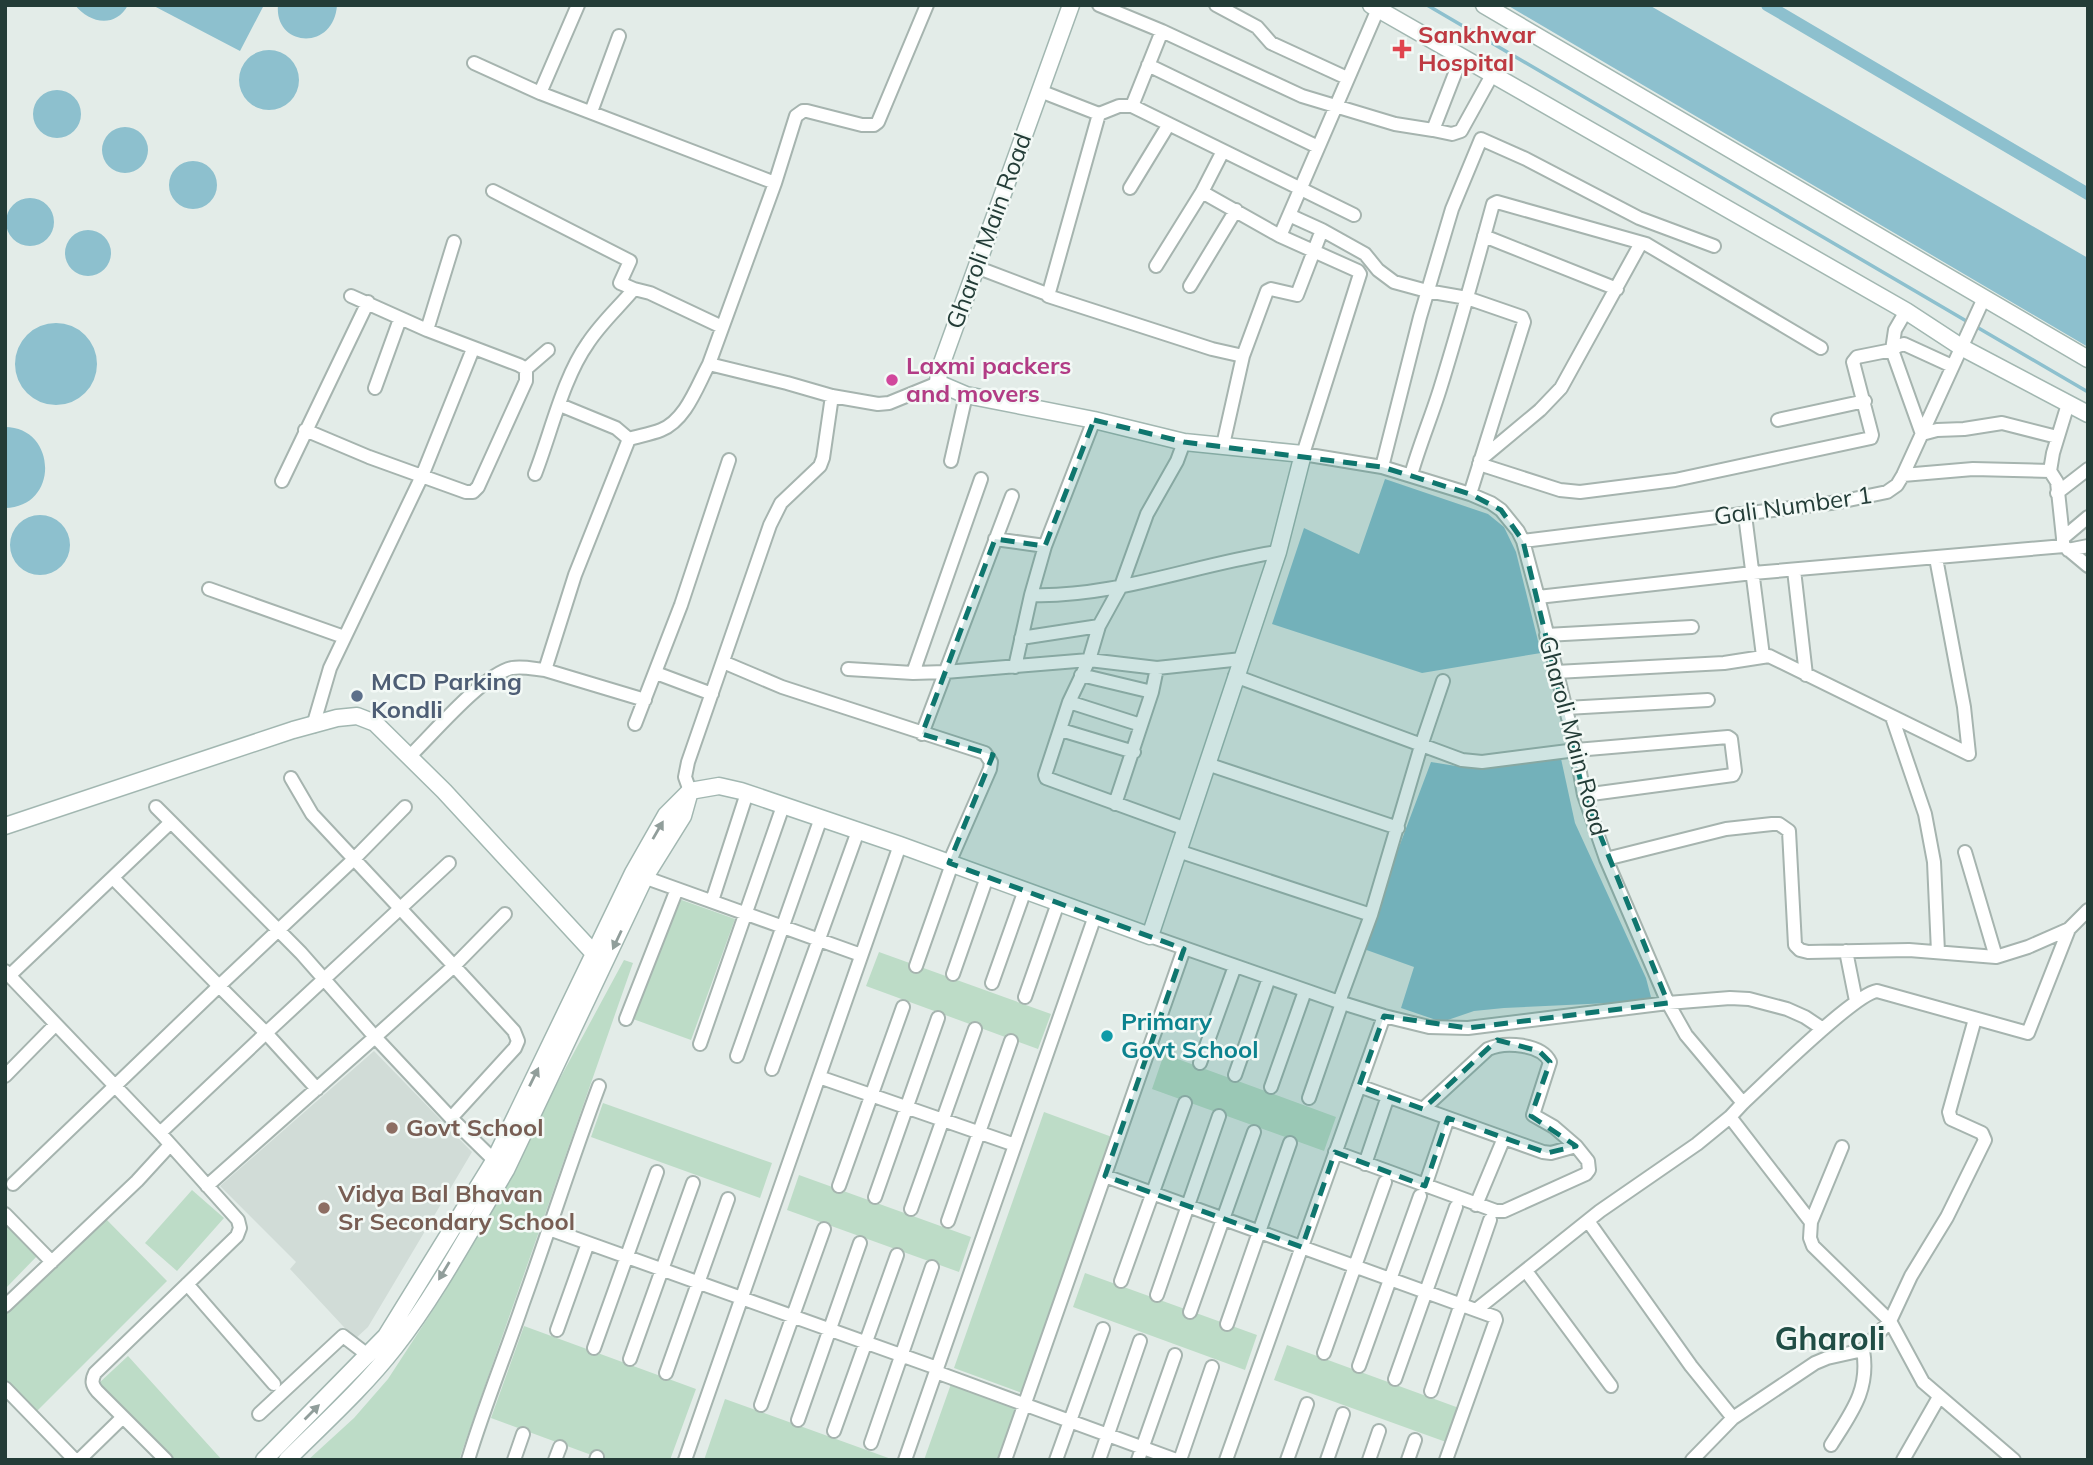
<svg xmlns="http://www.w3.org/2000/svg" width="2093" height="1465" font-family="Mulish,sans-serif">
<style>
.built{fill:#d1dcd7}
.green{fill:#bddcc7}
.water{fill:#8dc0ce}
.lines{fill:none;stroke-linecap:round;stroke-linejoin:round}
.stream{stroke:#8dc0ce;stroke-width:3.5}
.canal{stroke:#8dc0ce;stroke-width:12}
.street-casing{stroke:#a6b4af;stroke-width:16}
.secondary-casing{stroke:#a2b7b1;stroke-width:19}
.street{stroke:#fff;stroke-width:12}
.secondary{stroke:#fff;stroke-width:16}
.oneway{fill:#919e9b}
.marked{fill:#0f766e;fill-opacity:0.2;stroke:#0f766e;stroke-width:5;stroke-dasharray:14 9;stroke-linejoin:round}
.health-dot{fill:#e0444e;stroke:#f3f9f6;stroke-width:2.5}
.hotel-dot{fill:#d1479c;stroke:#f3f9f6;stroke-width:2.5}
.service-dot{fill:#5c6f8a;stroke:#f3f9f6;stroke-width:2.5}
.culture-dot{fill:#0f9aa8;stroke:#f3f9f6;stroke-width:2.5}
.education-dot{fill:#8d6e63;stroke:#f3f9f6;stroke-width:2.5}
.labels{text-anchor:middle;stroke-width:5;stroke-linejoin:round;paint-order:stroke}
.health-label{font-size:24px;font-weight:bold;fill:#be3a42;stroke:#f3f9f6;text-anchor:start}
.street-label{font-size:24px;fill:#233c37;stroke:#f3f9f6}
.hotel-label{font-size:24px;font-weight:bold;fill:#b23c85;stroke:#f3f9f6;text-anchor:start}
.service-label{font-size:24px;font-weight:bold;fill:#4e5e75;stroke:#f3f9f6;text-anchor:start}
.culture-label{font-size:24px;font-weight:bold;fill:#0d838f;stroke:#f3f9f6;text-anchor:start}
.education-label{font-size:24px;font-weight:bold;fill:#785e54;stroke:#f3f9f6;text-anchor:start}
.district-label{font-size:32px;font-weight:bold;fill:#204d45;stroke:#f3f9f6}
</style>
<rect width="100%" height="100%" fill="#e3ece8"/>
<path class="built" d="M 374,1051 L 472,1152 L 368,1327 L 355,1339 L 290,1269 L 296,1262 L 220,1186 Z"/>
<path class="green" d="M 676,898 L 735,919 L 691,1040 L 633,1019 Z
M 879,952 L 1051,1014 L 1038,1049 L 866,986 Z
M 624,960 L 633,963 L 459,1460 L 308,1460 L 354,1418 L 388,1379 L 444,1293 Z
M 1164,1054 L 1336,1117 L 1324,1151 L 1152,1089 Z
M 603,1103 L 772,1163 L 760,1198 L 591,1137 Z
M 1044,1112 L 1112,1137 L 1022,1393 L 954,1368 Z
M 799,1175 L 971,1237 L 959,1272 L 787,1210 Z
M 192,1190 L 224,1218 L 177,1271 L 145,1243 Z
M 104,1217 L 167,1281 L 35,1413 L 5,1383 L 5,1315 Z
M 5,1218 L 40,1253 L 5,1289 Z
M 1085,1273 L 1257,1335 L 1245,1370 L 1073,1307 Z
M 524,1326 L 696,1389 L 670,1460 L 605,1460 L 491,1418 Z
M 1287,1345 L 1459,1408 L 1446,1442 L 1274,1380 Z
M 128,1356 L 222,1460 L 170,1460 L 99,1383 Z
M 951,1384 L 1016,1408 L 997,1460 L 924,1460 Z
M 725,1399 L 894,1460 L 704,1460 Z"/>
<path class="water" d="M 75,5 L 128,5 C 115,29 89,23 75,5 Z
M 152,5 L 264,5 L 240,51 Z
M 278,5 L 337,5 C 334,52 274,47 278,5 Z
M 1507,5 L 1649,5 L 2088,258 L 2088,347 Z
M239 80a30 30 0 1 1 60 0a30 30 0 1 1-60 0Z
M33 114a24 24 0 1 1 48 0a24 24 0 1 1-48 0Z
M102 150a23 23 0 1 1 46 0a23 23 0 1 1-46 0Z
M169 185a24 24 0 1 1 48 0a24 24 0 1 1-48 0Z
M6 222a24 24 0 1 1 48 0a24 24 0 1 1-48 0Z
M65 253a23 23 0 1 1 46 0a23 23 0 1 1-46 0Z
M15 364a41 41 0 1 1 82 0a41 41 0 1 1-82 0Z
M 5,427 C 57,427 60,507 5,508 Z
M 1385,479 L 1488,514 L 1504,527 L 1516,552 L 1541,653 L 1422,673 L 1272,624 L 1304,528 L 1359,554 Z
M10 545a30 30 0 1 1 60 0a30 30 0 1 1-60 0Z
M 1560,754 L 1575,823 L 1646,978 L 1652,1001 L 1504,1008 L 1474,1011 L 1442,1022 L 1401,1008 L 1414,967 L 1361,948 L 1431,762 L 1475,769 Z"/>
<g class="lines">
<path class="stream" d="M 1427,5 L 1968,322
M 1975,326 L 2088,392"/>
<path class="canal" d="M 1767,5 L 2088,194"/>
<g class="street-casing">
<path id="street" d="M 1099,5 L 1162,31 L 1302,96 L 1395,124 L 1433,130 L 1461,58
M 1216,5 L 1257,27 L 1271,43 L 1347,78
M 474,63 L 540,93 L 775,183
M 1148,65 L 1318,147
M 1040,91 L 1099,114 L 1048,296 L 1212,349 L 1243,356 L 1223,445
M 540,93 L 578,5
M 1132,106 L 1162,31
M 591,112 L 619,36
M 1099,114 L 1119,106 L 1132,106 L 1354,215
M 1433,130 L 1452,134 L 1461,131 L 1492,75
M 1130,188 L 1169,124
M 493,191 L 630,261 L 620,283 L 634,289
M 1202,192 L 1280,236 L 1358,271 L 1360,274 L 1303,454 L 1382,467 L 1470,494 L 1491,503 L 1501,510 L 1518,531 L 1523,541 L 1538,597 L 1576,750 L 1584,795 L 1606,859 L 1668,1003 L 1686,1035 L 1743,1103 L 1730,1117 L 1811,1222 L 1810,1238 L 1813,1246 L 1890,1321 L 1923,1382 L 2014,1460
M 1289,215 L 1322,230 L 1365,254 L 1378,270 L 1394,282 L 1427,291 L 1467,298 L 1522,317 L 1524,322 L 1470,494
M 1280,236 L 1378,9
M 1484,236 L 1617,289
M 1156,266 L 1202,192 L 1223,151
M 976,267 L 1047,294
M 1190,286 L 1236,210
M 1906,311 L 1895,330 L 1892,350 L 1922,434 L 1937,430 L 1964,429 L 2002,423 L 2057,437
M 427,330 L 454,242
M 1243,356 L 1267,291 L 1271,289 L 1297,295 L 1322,230
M 709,364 L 775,183 L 796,116 L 803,111 L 807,111 L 862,125 L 874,125 L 878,122 L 927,5
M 526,369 L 548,350
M 375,388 L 400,319
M 1778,420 L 1865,401
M 305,430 L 369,457 L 466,492 L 473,492 L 478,487 L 526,381 L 526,369 L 519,365 L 427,330 L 351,296
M 629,439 C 639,436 651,434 661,430 C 686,420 697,386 709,364 L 787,383 L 832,396 L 878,404 L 889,403 L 938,383
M 1184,442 L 1177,461 L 1147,514 L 1121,586 L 1099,626 L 1089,660 L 1069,702 L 1045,775 L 1046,778 L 1186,829
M 1480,460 L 1540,410 L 1561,388 L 1641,243
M 951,461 L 966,395
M 1479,464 L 1560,490 L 1580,492 L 1675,480 L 1871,438 L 1872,435 L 1853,362 L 1857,357 L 1892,350 L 1898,346 L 1904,344 L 1952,366
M 1382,467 L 1420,317 L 1452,209 L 1481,139 L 1526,159 L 1639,218 L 1714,246
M 535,474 C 551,433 563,378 588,343 C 601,323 619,307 634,289 L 650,293 L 722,327
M 1411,475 C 1419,446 1431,418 1440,389 C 1459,328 1476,266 1493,204 L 1497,202 L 1646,244 L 1821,348
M 1903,475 L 1973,469 L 2050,471
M 282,481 L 368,302
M 2057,493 L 2088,469
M 1745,515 L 1763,656
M 2063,538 L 2057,482 L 2050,471 L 2053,453 L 2068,404
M 995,539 L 1045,546
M 1523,541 L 1839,502 L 1887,492 L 1897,485 L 1903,475 L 1984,298
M 2063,542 L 2063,538 L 2088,517
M 2068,550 L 2088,546
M 1794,570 L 1806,675
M 209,589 L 344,637
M 1031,595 C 1114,598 1196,564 1278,552
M 1538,597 L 1753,573 L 2064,546 L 2088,566
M 1546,635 L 1692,627
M 1021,638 L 1099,626
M 723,662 L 782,687 L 985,753 L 991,762 L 990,769 L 949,863
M 1015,667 L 1031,595 L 1045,546 L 1094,420
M 848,669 L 913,673 L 945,672 L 1089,660 L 1157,668 L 1242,659
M 545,670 L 575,575 L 629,439 L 616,428 L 560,405
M 1556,672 L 1724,663 L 1769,656 L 1969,754 L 1964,707 L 1936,558
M 656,673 L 712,694
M 913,673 L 981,479
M 1081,675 L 1152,692
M 1235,676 L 1462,760 L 1482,762 L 1576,750 L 1728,737 L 1731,739 L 1735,771 L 1733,775 L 1584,795
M 1069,702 L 1141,725
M 1566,708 L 1708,700
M 1892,717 L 1925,814 L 1934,862 L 1938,952
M 635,724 L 681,605 L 729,460
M 313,726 L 330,668 L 422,476 L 473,349
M 1061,730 L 1134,752
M 922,734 L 1012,496
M 409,757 C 433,734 482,675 512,668 C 523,666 534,669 545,670 L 645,700
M 1207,764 L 1398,828
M 291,778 L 312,814 L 454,966 L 505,914
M 690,791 L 685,777 L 688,762 L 770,525 L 781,503 L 820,466 L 823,458 L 832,396
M 1115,804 L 1152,692 L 1157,668
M 405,807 L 353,860 L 219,986 L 266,1033 L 449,863
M 171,822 L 301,953 L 375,1037 L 454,966 L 514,1031 L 518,1041 L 515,1048 L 451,1118
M 1178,851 L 1371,915
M 1965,852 L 1996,957
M 1606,859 L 1726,829 L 1772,824 L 1779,824 L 1789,831 L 1795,945 L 1800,950 L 1808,952 L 1909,950 L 1996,957 L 2028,947 L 2069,929
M 638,875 L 861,955
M 712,901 L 747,793
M 1150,936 L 1339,1002 L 1384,1016 L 1429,1027 L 1468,1028 L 1668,1003 L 1730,998 L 1749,999 L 1787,1009 L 1805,1017 L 1823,1029
M 1846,951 L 1856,1001
M 916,966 L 952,864
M 5,971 L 160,1133 L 238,1220 L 240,1228 L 237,1236 L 95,1373 C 91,1381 92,1385 97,1391 L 166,1460
M 953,974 L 987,877
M 9,976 L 171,822 L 156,807
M 992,983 L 1025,890
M 1025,997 L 1058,903
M 1339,1002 L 1371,915 L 1421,746 L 1443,681
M 626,1019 L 677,889
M 700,1044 L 783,806
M 737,1056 L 821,818
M 1200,1063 L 1235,966
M 772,1069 L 858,831
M 1235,1075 L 1269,978
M 5,1076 L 55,1025
M 819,1077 L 1015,1145
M 1359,1086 L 1543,1152 L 1551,1153 L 1576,1146
M 1271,1087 L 1305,991
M 1309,1098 L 1342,1003
M 1743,1103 C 1765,1083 1854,994 1877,991 L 2028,1033 L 2069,929 L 2088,910
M 160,1133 L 266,1033 L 317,1089
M 1335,1152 L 1496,1211 L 1504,1211 L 1586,1174 L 1589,1170 L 1588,1161 L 1576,1146 L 1554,1127 L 1533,1115 L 1550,1062 C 1542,1044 1505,1041 1488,1049 L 1423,1109
M 1365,1164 L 1388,1096
M 1105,1176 L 1495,1317 L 1496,1320 L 1446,1460
M 13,1184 L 219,986 L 113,878
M 207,1186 L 375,1037 L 451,1118 L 498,1164
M 839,1186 L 903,1007
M 1425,1186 L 1448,1118
M 875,1197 L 938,1018
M 1476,1205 L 1504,1138
M 911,1209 L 975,1029
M 5,1214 L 52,1262
M 948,1221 L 1011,1041
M 1588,1221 L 1691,1366 L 1733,1418 L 1692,1460
M 1811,1222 L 1842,1147
M 549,1229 L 937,1368
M 1526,1271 L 1611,1386
M 1121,1281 L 1185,1103
M 187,1284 L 274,1384
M 1157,1295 L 1219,1116
M 5,1306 L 137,1181 L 170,1145
M 1476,1310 L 1600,1211 L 1697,1144 L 1730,1117
M 1190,1312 L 1254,1132
M 1227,1324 L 1290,1143
M 557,1330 L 588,1243
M 594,1348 L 657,1172
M 1324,1353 L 1385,1182
M 630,1359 L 693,1183
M 1359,1366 L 1420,1196
M 936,1372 L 1176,1460
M 666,1373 L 728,1199
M 1395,1379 L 1456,1207
M 5,1388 L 75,1460
M 1431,1391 L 1490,1220
M 761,1405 L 824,1229
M 259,1414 L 343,1336 L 369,1356
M 1733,1418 L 1815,1363 L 1827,1358 L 1863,1350 L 1890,1321 L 1911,1276 L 1947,1217 L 1985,1140 L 1982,1133 L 1951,1119 L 1949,1112 L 1975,1019
M 798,1420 L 860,1243
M 834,1431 L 897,1255
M 871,1443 L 932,1267
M 1831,1445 C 1851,1413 1870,1390 1863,1350
M 79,1460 L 123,1417
M 468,1460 C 484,1407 505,1356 523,1303 C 549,1231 572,1158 599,1086
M 514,1460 L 523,1434
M 555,1460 L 560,1447
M 596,1460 L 597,1457
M 685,1460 L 900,845
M 905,1460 L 1095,916
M 1005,1460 L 1184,949
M 1056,1460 L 1103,1329
M 1099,1460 L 1140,1341
M 1138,1460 L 1175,1355
M 1180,1460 L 1212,1367
M 1226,1460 L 1384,1016
M 1287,1460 L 1307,1404
M 1327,1460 L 1343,1414
M 1369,1460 L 1379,1431
M 1408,1460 L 1415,1440
M 1903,1460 L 1939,1397"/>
</g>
<g class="secondary-casing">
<path id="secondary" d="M 1371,5 L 1906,311 L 1961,347 L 2088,414
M 1484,5 L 2088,359
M 5,826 L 293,730 L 337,718 L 357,716 L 375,723 L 444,791 L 601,961
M 264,1460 L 386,1336 L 494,1161 L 633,873 L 666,815 L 690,791 L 719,786 L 741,791 L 900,845 L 1150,936 L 1278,552 L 1303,454 L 1184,442 L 1094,420 L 966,395 L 938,383 L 939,371 L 1071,5
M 287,1460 C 324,1423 363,1388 395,1347 C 436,1295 472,1227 506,1170 L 645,877 L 683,816 L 690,791"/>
</g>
<use href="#street" class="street"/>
<use href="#secondary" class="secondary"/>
</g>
<defs><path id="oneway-solid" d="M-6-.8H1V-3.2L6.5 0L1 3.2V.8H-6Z" transform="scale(1.75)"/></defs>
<g class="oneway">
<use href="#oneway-solid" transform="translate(658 830) rotate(-60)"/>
<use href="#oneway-solid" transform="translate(617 940) rotate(115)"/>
<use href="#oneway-solid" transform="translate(534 1077) rotate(-64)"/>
<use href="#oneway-solid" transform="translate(444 1271) rotate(121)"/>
<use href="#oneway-solid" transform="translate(312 1412) rotate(-45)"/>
</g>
<path class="marked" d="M 1094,420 L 1184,442 L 1382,467 L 1470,494 L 1501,510 L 1523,541 L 1584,795 L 1668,1003 L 1468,1028 L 1384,1016 L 1359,1086 L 1423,1109 L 1497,1040 L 1539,1051 L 1550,1062 L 1531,1116 L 1576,1146 L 1547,1153 L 1448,1118 L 1425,1186 L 1335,1152 L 1302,1247 L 1105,1176 L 1184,949 L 949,863 L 993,755 L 922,734 L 995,539 L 1045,546 Z"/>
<path class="health-dot" d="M1398.5 38.5h7v7h7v7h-7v7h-7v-7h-7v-7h7z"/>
<circle class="hotel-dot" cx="892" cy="380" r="7"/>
<circle class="service-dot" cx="357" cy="696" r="7"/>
<circle class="culture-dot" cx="1107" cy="1036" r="7"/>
<g class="education-dot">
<circle cx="392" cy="1128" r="7"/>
<circle cx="324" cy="1208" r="7"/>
</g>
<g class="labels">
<g class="health-label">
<text x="1418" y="43">Sankhwar<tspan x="1418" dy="28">Hospital</tspan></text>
</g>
<g class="street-label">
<text transform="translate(989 231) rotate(-70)" y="8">Gharoli Main Road</text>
<text transform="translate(1793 506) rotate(-8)" y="8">Gali Number 1</text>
<text transform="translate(1573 736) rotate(75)" y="8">Gharoli Main Road</text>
</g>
<g class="hotel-label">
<text x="906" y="374">Laxmi packers<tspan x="906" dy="28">and movers</tspan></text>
</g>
<g class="service-label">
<text x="371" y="690">MCD Parking<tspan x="371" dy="28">Kondli</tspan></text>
</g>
<g class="culture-label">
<text x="1121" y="1030">Primary<tspan x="1121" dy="28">Govt School</tspan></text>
</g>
<g class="education-label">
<text x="406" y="1136">Govt School</text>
<text x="338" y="1202">Vidya Bal Bhavan<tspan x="338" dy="28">Sr Secondary School</tspan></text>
</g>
<g class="district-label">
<text x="1830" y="1350">Gharoli</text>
</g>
</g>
<rect width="2093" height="1465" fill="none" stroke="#233c37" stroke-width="14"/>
</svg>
